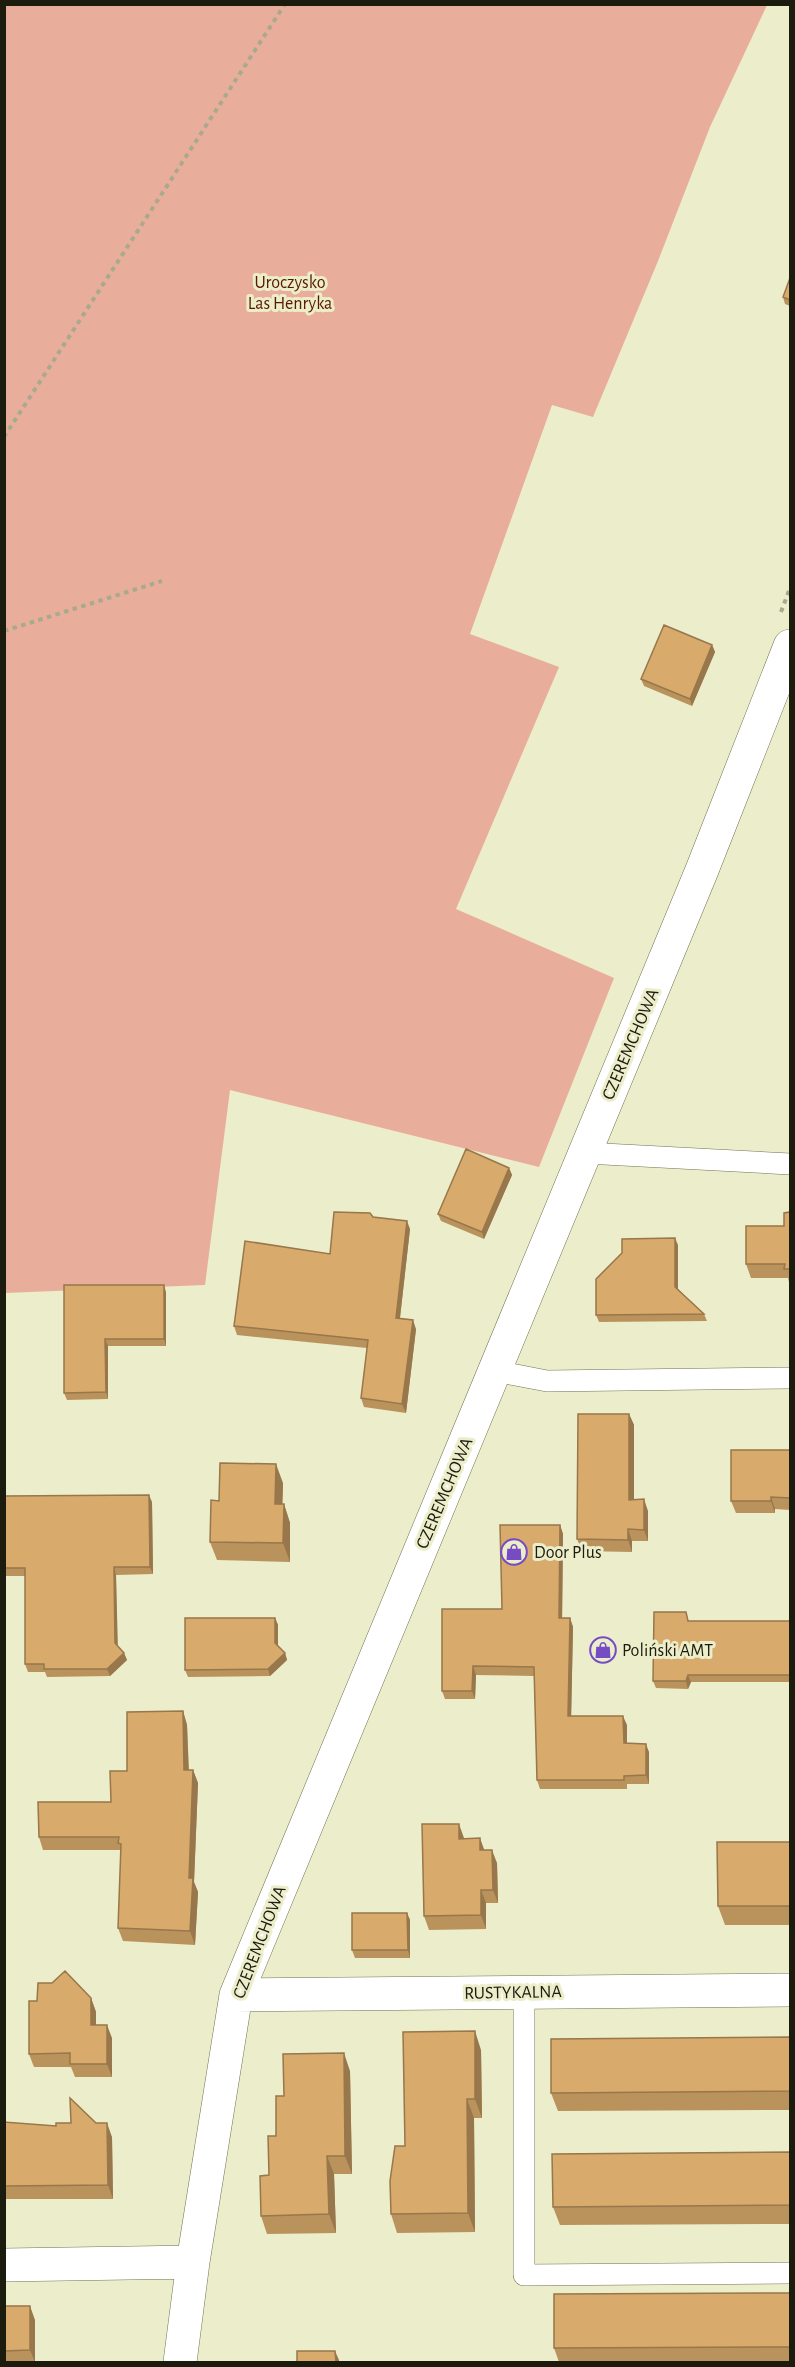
<svg xmlns="http://www.w3.org/2000/svg" width="795" height="2367" font-family="'Alegreya Sans',sans-serif">
<style>
.green{fill:#e8ae9b}
.lines{fill:none;stroke-linecap:round;stroke-linejoin:round}
.lane-casing{stroke:#737354;stroke-width:22}
.street-casing{stroke:#737354;stroke-width:34}
.path{stroke:#a9a98d;stroke-width:4;stroke-dasharray:4.5 4.5;stroke-linecap:butt}
.lane{stroke:#fff;stroke-width:21}
.street{stroke:#fff;stroke-width:33}
.wall{fill:#ba925c}
.shaded-wall{fill:#97774b}
.building{fill:#d8aa6b;stroke:#97774b;stroke-width:1.5}
.labels{text-anchor:middle;stroke-width:6;stroke-linejoin:round;paint-order:stroke}
.park-label{font-size:18px;fill:#5a1800;stroke:#ecedca}
.street-label{font-size:18px;fill:#1b1b0e;stroke:#ecedca}
.poi-label{font-size:18px;fill:#1b1b0e;stroke:#ecedca;text-anchor:start}
</style>
<rect width="100%" height="100%" fill="#ecedca"/>
<path class="green" d="M 4,5 L 767,5 L 710,127 L 658,261 L 593,417 L 552,405 L 470,634 L 559,667 L 456,909 L 614,978 L 539,1167 L 230,1090 L 205,1285 L 5,1293 Z"/>
<g class="lines">
<g class="lane-casing">
<path id="lane" d="M 585,1153 L 790,1164
M 495,1371 L 547,1381 L 790,1378
M 524,1992 L 524,2275 L 790,2273"/>
</g>
<g class="street-casing">
<path id="street" d="M 236,1995 L 790,1990
M 4,2265 L 193,2262
M 180,2362 L 193,2262 L 236,1995 L 702,870 L 790,646"/>
</g>
<path class="path" d="M 4,437 L 285,4
M 781,612 L 790,588
M 4,631 L 162,581"/>
<use href="#lane" class="lane"/>
<use href="#street" class="street"/>
</g>
<path class="wall" d="M 790,278 L 790,306 L 785,304 L 783,297 Z
M 712,645 L 715,652 L 692,706 L 644,686 L 641,679 Z
M 509,1168 L 512,1175 L 484,1239 L 441,1221 L 438,1214 Z
M 790,1212 L 790,1282 L 789,1282 L 788,1278 L 751,1278 L 746,1264 L 784,1226 Z
M 373,1217 L 410,1229 L 400,1318 L 416,1329 L 406,1413 L 364,1407 L 361,1398 L 367,1348 L 237,1335 L 234,1326 L 330,1254 Z
M 678,1245 L 678,1289 L 704,1314 L 707,1321 L 599,1322 L 596,1315 Z
M 64,1285 L 166,1292 L 166,1346 L 108,1346 L 108,1399 L 67,1400 L 64,1393 Z
M 629,1414 L 634,1425 L 634,1499 L 648,1511 L 648,1541 L 632,1541 L 632,1552 L 582,1551 L 577,1539 Z
M 790,1450 L 790,1510 L 775,1509 L 775,1513 L 736,1513 L 731,1501 Z
M 283,1483 L 282,1504 L 284,1504 L 290,1523 L 290,1562 L 217,1560 L 210,1542 L 219,1501 Z
M 4,1496 L 152,1502 L 153,1574 L 116,1575 L 117,1646 L 124,1653 L 127,1660 L 110,1676 L 47,1677 L 45,1672 L 28,1672 L 25,1664 L 25,1576 L 4,1576 Z
M 560,1525 L 563,1534 L 562,1618 L 570,1618 L 573,1627 L 571,1716 L 627,1725 L 627,1743 L 649,1752 L 649,1784 L 627,1784 L 627,1789 L 540,1789 L 537,1780 L 534,1676 L 476,1675 L 475,1699 L 445,1699 L 442,1691 L 502,1609 Z
M 275,1618 L 278,1625 L 278,1646 L 285,1653 L 287,1660 L 270,1676 L 188,1677 L 185,1670 Z
M 689,1621 L 790,1621 L 790,1682 L 691,1682 L 688,1689 L 656,1688 L 653,1681 Z
M 183,1711 L 187,1725 L 189,1770 L 193,1770 L 198,1783 L 194,1882 L 198,1892 L 195,1945 L 123,1941 L 118,1928 L 121,1850 L 43,1850 L 39,1837 L 111,1802 L 127,1771 Z
M 790,1842 L 790,1925 L 725,1925 L 718,1906 Z
M 485,1850 L 497,1863 L 498,1903 L 486,1903 L 486,1929 L 429,1930 L 424,1916 Z
M 407,1913 L 410,1920 L 410,1958 L 355,1958 L 352,1950 Z
M 91,1998 L 96,2012 L 96,2025 L 112,2038 L 112,2077 L 75,2077 L 71,2067 L 34,2067 L 29,2054 Z
M 790,2037 L 790,2110 L 558,2111 L 551,2093 Z
M 481,2050 L 482,2118 L 474,2118 L 475,2232 L 397,2233 L 391,2214 L 405,2146 Z
M 350,2071 L 352,2174 L 334,2174 L 336,2233 L 267,2234 L 261,2216 L 284,2096 Z
M 4,2122 L 56,2126 L 96,2123 L 112,2137 L 113,2199 L 4,2199 Z
M 790,2152 L 790,2224 L 560,2225 L 553,2207 Z
M 790,2293 L 790,2362 L 559,2362 L 554,2348 Z
M 4,2306 L 35,2320 L 35,2362 L 4,2362 Z"/>
<path class="shaded-wall" d="M 712,645 L 715,652 L 692,706 L 690,699 Z
M 509,1168 L 512,1175 L 484,1239 L 482,1232 Z
M 407,1221 L 410,1229 L 399,1326 L 396,1318 Z
M 675,1238 L 678,1245 L 678,1294 L 675,1287 Z
M 164,1285 L 166,1292 L 166,1346 L 164,1339 Z
M 413,1320 L 416,1329 L 406,1413 L 402,1404 Z
M 105,1339 L 108,1346 L 108,1399 L 106,1392 Z
M 629,1414 L 634,1425 L 634,1511 L 629,1500 Z
M 276,1464 L 283,1483 L 282,1523 L 275,1504 Z
M 149,1495 L 152,1502 L 153,1574 L 150,1567 Z
M 771,1497 L 775,1509 L 775,1513 L 771,1501 Z
M 644,1499 L 648,1511 L 648,1541 L 644,1530 Z
M 284,1504 L 290,1523 L 290,1562 L 283,1543 Z
M 560,1525 L 563,1534 L 562,1627 L 559,1618 Z
M 628,1529 L 632,1541 L 632,1552 L 628,1540 Z
M 114,1567 L 116,1575 L 118,1651 L 115,1643 Z
M 275,1618 L 278,1625 L 278,1650 L 275,1643 Z
M 570,1618 L 573,1627 L 571,1725 L 568,1716 Z
M 124,1653 L 127,1660 L 110,1676 L 107,1669 Z
M 285,1653 L 287,1660 L 270,1676 L 268,1669 Z
M 473,1666 L 476,1675 L 475,1699 L 472,1691 Z
M 688,1675 L 691,1682 L 688,1689 L 686,1681 Z
M 183,1711 L 187,1725 L 189,1784 L 184,1770 Z
M 623,1716 L 627,1725 L 627,1752 L 624,1743 Z
M 646,1744 L 649,1752 L 649,1784 L 646,1775 Z
M 193,1770 L 198,1783 L 194,1882 L 198,1892 L 195,1945 L 190,1931 L 189,1878 Z
M 459,1824 L 464,1838 L 464,1852 L 459,1839 Z
M 480,1838 L 485,1852 L 480,1850 Z
M 492,1850 L 497,1863 L 498,1903 L 493,1890 Z
M 481,1890 L 486,1903 L 486,1929 L 481,1915 Z
M 4,1893 L 5,1894 L 5,1952 L 4,1951 Z
M 407,1913 L 410,1920 L 410,1958 L 408,1950 Z
M 91,1998 L 96,2012 L 96,2038 L 91,2025 Z
M 107,2025 L 112,2038 L 112,2077 L 107,2064 Z
M 475,2031 L 481,2050 L 482,2118 L 475,2099 Z
M 344,2053 L 350,2071 L 352,2174 L 345,2156 Z
M 467,2099 L 474,2118 L 475,2232 L 468,2213 Z
M 107,2123 L 112,2137 L 113,2199 L 108,2185 Z
M 327,2156 L 334,2174 L 336,2233 L 329,2214 Z
M 30,2306 L 35,2320 L 35,2362 L 30,2350 Z
M 335,2351 L 339,2360 L 339,2362 L 336,2362 Z"/>
<path class="building" d="M 790,278 L 790,300 L 783,297 Z
M 664,625 L 712,645 L 690,699 L 641,679 Z
M 466,1149 L 509,1168 L 482,1232 L 438,1214 Z
M 334,1212 L 370,1213 L 373,1217 L 407,1221 L 396,1318 L 413,1320 L 402,1404 L 361,1398 L 368,1340 L 234,1326 L 245,1241 L 330,1254 Z
M 790,1212 L 790,1269 L 784,1269 L 785,1264 L 746,1264 L 746,1226 L 784,1226 L 784,1213 Z
M 675,1238 L 675,1287 L 704,1314 L 596,1315 L 596,1279 L 622,1253 L 622,1239 Z
M 64,1285 L 164,1285 L 164,1339 L 105,1339 L 106,1392 L 64,1393 Z
M 578,1414 L 629,1414 L 629,1500 L 644,1499 L 644,1530 L 628,1529 L 628,1540 L 577,1539 Z
M 731,1450 L 790,1450 L 790,1498 L 771,1497 L 771,1501 L 731,1501 Z
M 220,1463 L 276,1464 L 275,1504 L 284,1504 L 283,1543 L 210,1542 L 211,1500 L 219,1501 Z
M 149,1495 L 150,1567 L 114,1567 L 115,1643 L 124,1653 L 107,1669 L 44,1669 L 44,1664 L 25,1664 L 25,1568 L 4,1568 L 4,1496 Z
M 500,1525 L 560,1525 L 559,1618 L 570,1618 L 568,1716 L 623,1716 L 624,1743 L 646,1744 L 646,1775 L 624,1776 L 624,1780 L 537,1780 L 534,1667 L 473,1666 L 472,1691 L 442,1691 L 442,1609 L 502,1609 Z
M 654,1612 L 686,1612 L 688,1621 L 790,1621 L 790,1675 L 688,1675 L 686,1681 L 653,1681 Z
M 185,1618 L 275,1618 L 275,1643 L 285,1653 L 268,1669 L 185,1670 Z
M 183,1711 L 184,1770 L 193,1770 L 189,1878 L 193,1878 L 190,1931 L 118,1928 L 121,1844 L 118,1843 L 119,1837 L 39,1837 L 38,1802 L 111,1802 L 110,1771 L 127,1771 L 127,1712 Z
M 422,1824 L 459,1824 L 459,1839 L 480,1838 L 480,1850 L 492,1850 L 493,1890 L 481,1890 L 481,1915 L 424,1916 Z
M 717,1842 L 790,1842 L 790,1906 L 718,1906 Z
M 352,1913 L 407,1913 L 408,1950 L 352,1950 Z
M 65,1971 L 91,1998 L 91,2025 L 107,2025 L 107,2064 L 70,2064 L 70,2053 L 29,2054 L 29,2001 L 37,2001 L 38,1983 L 52,1983 Z
M 475,2031 L 475,2099 L 467,2099 L 468,2213 L 391,2214 L 390,2181 L 395,2146 L 405,2146 L 403,2032 Z
M 790,2037 L 790,2091 L 551,2093 L 551,2039 Z
M 344,2053 L 345,2156 L 327,2156 L 329,2214 L 261,2216 L 260,2176 L 269,2175 L 268,2136 L 276,2136 L 276,2096 L 284,2096 L 283,2054 Z
M 70,2098 L 96,2123 L 107,2123 L 108,2185 L 4,2186 L 4,2122 L 56,2126 L 56,2123 L 71,2123 Z
M 790,2152 L 790,2205 L 553,2207 L 552,2154 Z
M 790,2293 L 790,2347 L 554,2348 L 554,2294 Z
M 4,2306 L 30,2306 L 30,2350 L 4,2351 Z
M 297,2351 L 335,2351 L 336,2362 L 297,2362 Z"/>
<defs>
<g id="shop-ring" transform="scale(1.35)"><circle r="9.5" fill="#ecedca" stroke="#764cc4" stroke-width="1.5"/><path d="M-5-2.5h2.3a2.7 3.5 0 0 1 5.4 0H5L5.5 6h-11ZM-1.5-2.5h3a1.5 2.3 0 0 0-3 0Z" fill="#764cc4"/></g>
</defs>
<g fill-rule="evenodd">
<use href="#shop-ring" x="514" y="1552"/>
<use href="#shop-ring" x="603" y="1650"/>
</g>
<g class="labels">
<g class="park-label">
<text x="290" y="288">Uroczysko<tspan x="290" dy="21">Las Henryka</tspan></text>
</g>
<g class="street-label">
<text transform="translate(630 1044) rotate(-67)" y="6">CZEREMCHOWA</text>
<text transform="translate(444 1493) rotate(-67)" y="6">CZEREMCHOWA</text>
<text transform="translate(259 1942) rotate(-69)" y="6">CZEREMCHOWA</text>
<text transform="translate(513 1992) rotate(-1)" y="6">RUSTYKALNA</text>
</g>
<g class="poi-label">
<text x="534" y="1558">Door Plus</text>
<text x="622" y="1656">Poliński AMT</text>
</g>
</g>
<rect width="795" height="2367" fill="none" stroke="#1b1b0e" stroke-width="12"/>
</svg>
